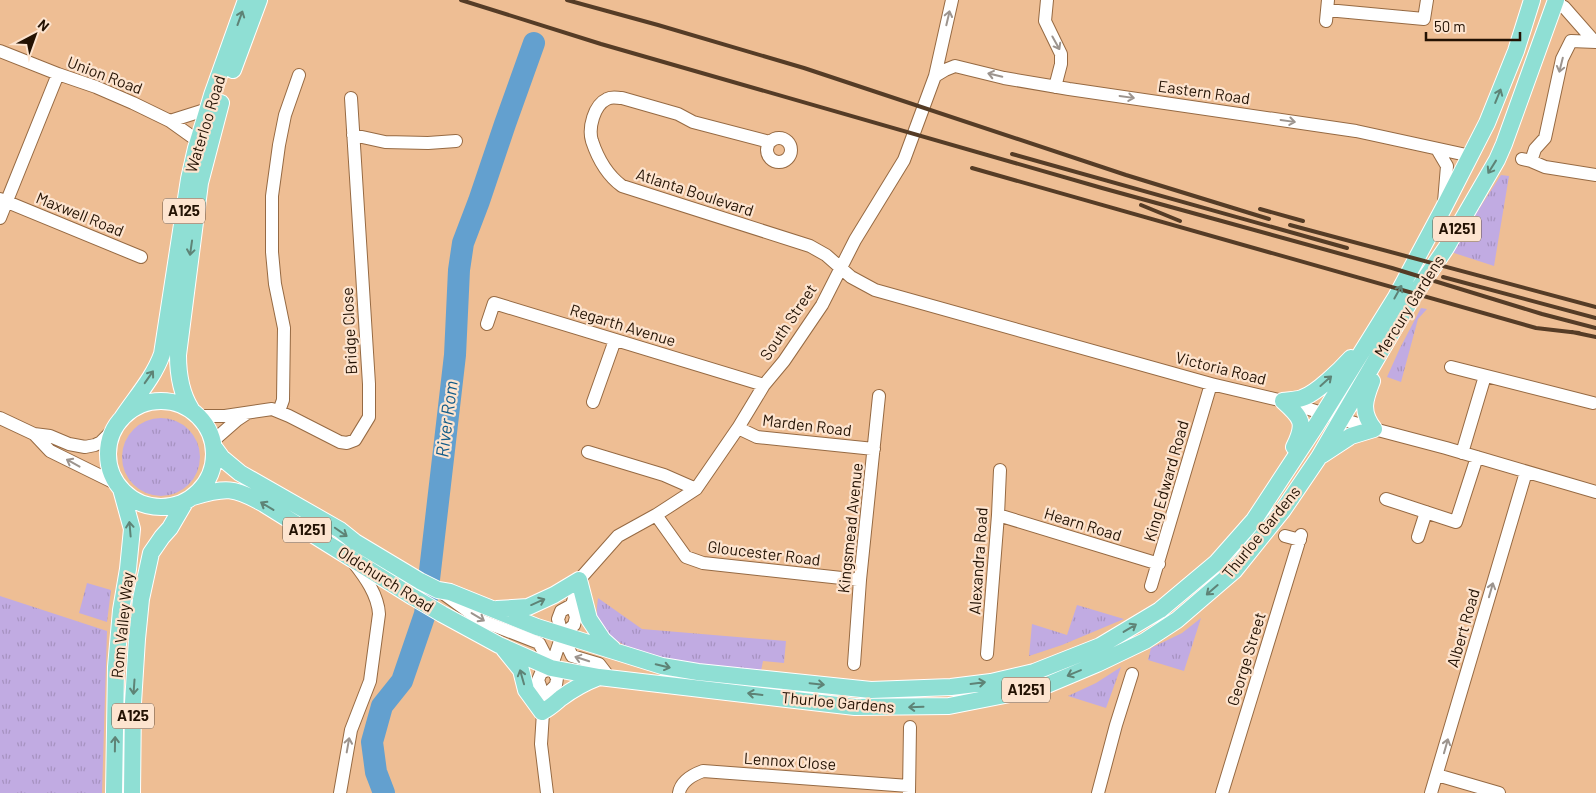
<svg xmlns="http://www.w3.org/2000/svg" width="1596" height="793" font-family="Barlow,sans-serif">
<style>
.grass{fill:url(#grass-tufts)}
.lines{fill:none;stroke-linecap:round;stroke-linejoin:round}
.river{stroke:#63a0cf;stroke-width:22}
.minor-casing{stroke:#966a43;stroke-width:14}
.major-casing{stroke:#fff;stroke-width:18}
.minor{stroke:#fff;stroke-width:12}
.major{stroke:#8fdfd4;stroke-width:16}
.rail{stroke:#553c26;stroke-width:4}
.oneway{stroke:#5e8376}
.oneway2{stroke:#9c948e}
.labels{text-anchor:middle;stroke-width:4.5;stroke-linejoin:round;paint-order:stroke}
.shield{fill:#fde4cf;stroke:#645140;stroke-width:1}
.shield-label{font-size:15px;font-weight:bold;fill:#231203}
.street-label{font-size:16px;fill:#231203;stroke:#fde4cf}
.water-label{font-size:18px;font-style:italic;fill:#125b88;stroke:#fde4cf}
</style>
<defs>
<pattern id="grass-tufts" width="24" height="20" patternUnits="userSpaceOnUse" patternTransform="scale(1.25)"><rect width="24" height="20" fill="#c1abe2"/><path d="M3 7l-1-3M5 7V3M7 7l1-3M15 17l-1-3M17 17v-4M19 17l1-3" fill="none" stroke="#a692c0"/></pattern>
</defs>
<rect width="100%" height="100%" fill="#eebe94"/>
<path class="grass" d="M 1501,175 L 1509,176 L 1494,266 L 1451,252 Z
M 1421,308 L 1427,309 L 1418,319 L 1401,382 L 1387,377 L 1400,348 Z
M122 457a39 39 0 1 1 78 0a39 39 0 1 1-78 0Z
M 87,583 L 111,590 L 107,622 L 79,613 Z
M 0,596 L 107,631 L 102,793 L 0,793 Z
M 598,598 L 642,629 L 786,641 L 784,663 L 763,661 L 761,671 C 722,667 620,662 600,624 C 595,616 597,607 598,598 Z
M 1077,605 L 1124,619 L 1062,645 L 1029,656 L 1032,624 L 1067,635 Z
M 1201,618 L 1184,671 L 1148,660 L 1151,648 L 1182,633 Z
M 1121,667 L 1106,708 L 1068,696 L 1096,683 Z"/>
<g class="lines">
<path class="river" d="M 384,793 L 376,772 L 372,742 L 382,706 L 402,681 L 425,614 L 455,355 L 459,270 L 463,243 L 479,201 L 505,124 L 534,43"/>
<g class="minor-casing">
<path id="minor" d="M 1047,0 L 1045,21 L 1061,54 L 1061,64 L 1055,87
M 1555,3 L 1564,7 L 1594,41
M 1327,10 L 1424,19 L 1427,0
M 1326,21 L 1328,0
M 0,51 L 58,74 L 96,87 L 133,103 L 170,121 L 198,141
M 935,76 L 945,70 L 955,66 L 1004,78 L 1069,89 L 1356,131 L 1471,156
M 170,121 L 208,109
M 353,135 L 385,142 L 428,143 L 456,141
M767 150a12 12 0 1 1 24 0a12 12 0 1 1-24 0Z
M 770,142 L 693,122 L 678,114 L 622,98 C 617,98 612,96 607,99 C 594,105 588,128 592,141 C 598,159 607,175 622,186 L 810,246 L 826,255 L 851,277 L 875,290 L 1211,384 L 1283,401 L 1374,429 L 1446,448 L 1596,492
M 1437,149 L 1447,166 L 1444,202
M 1522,159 L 1531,161 L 1545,167 L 1596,175
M 1531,161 L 1535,149 L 1545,138 L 1562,59 L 1571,41 L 1596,42
M 0,199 L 141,257
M 0,218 L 58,74
M 487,324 L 494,303 L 764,385
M 1451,367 L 1593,403
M 593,402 L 615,340
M 279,411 L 283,400 L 284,328 L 275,284 L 272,252 L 272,196 L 279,145 L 285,115 L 299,75
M 198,416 L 225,416 L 272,409 L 289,416 L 340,442 L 347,443 L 355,440 L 369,417 L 369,384 L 351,98
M 0,418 L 34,434 L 50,451 L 117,484
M 738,428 L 757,437 L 874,449
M 34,434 L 50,436 L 69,444 L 85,447 L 95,445 L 101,442 L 116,427
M 213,441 L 237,420 L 246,414
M 588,452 L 664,475 L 696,489
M 1462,453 L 1485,376
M 1386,499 L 1456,522 L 1477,457
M 656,515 L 686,557 L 703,563 L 860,580
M 998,515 L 1159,564
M 1285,536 L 1300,540
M 1418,537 L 1426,512
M 1151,586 L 1211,384
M 444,594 L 480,620 L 539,643 L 557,678 L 556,685 L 544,697
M 572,605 L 561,611 L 558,619 L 562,635 L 572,656 L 599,664 L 609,677
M 987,654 L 998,515 L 1000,470
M 854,664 L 860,580 L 879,396
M 1437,775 L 1499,793
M 909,792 L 910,727
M 340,793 L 351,730 L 370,681 L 379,614 C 378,595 365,577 354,563
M 547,793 L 541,744 L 544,697 L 538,680 L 541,673 L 551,668 L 562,635 L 574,625 L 576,617 L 572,605 L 579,580 L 618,536 L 656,515 L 696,489 L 738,428 L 764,385 L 784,361 L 822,305 L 855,240 L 904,160 L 935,76 L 952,0
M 679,793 C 681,781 692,775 703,771 L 909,786
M 1098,793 L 1116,725 L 1132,674
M 1222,793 L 1301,535
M 1431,793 L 1526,472"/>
</g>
<g class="major-casing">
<path id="major" d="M 233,70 L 259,0
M108 454a53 53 0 1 1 106 0a53 53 0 1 1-106 0Z
M 1283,401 C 1289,400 1297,400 1302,398 C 1316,394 1341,369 1351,358
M 1283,401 C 1302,418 1306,423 1294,447
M 191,409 C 181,393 178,374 178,355 L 200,183 L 221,103
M 122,418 C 136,397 154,377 162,354 L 189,179 L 196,148 L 212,95 L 246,0
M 214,447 L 222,458 L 240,473 L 340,530 L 355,542 L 420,581 L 438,590 L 450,592 L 537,627 L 662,666 L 698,672 L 871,690 L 951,687 L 991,682 L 1034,672 L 1100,646 L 1160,610 L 1216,563 L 1254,520 L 1317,424 L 1396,297 L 1443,209 L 1487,123 L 1516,51 L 1532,0
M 1322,455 L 1351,436 L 1374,429 C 1360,411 1365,399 1372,381
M 193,497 C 226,487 234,487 264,504 L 413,597 L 442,614 L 499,645 L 551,668 L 599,677 L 855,707 L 949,706 L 1040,688 L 1097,664 L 1145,641 L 1177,620 L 1234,571 L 1283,510 L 1319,457 L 1412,298 L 1446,248 L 1497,160 L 1504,144 L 1556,0
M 497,609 L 528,607 L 554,595 L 579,580 L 589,619 L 603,640 L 613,649
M 504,649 L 521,670 L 526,690 L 542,712 C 550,708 554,704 561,698 C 573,689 586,682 599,677
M 114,793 L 116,667 L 121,610 L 128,569 L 132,529 L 121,489
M 132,793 L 133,703 L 137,639 L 141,599 L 151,553 L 162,537 L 170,528 L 184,504"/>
</g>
<use href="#minor" class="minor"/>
<use href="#major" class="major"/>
<path class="rail" d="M 461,0 L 601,44 L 1102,188 L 1392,268 L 1542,314 L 1596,328
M 567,0 L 658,25 L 804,68 L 1126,175 L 1269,219
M 1012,154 L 1347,248
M 972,168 L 1536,328 L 1579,333
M 1141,205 L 1180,221
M 1260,209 L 1303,221
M 1290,225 L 1596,307
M 1443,277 L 1596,318
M 1572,332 L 1596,337"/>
</g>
<defs><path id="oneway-shaft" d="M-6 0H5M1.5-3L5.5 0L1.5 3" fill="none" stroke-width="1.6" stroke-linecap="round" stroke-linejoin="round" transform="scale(1.25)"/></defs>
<g class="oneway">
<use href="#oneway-shaft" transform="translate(240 18) rotate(-70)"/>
<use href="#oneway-shaft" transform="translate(1498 96) rotate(-68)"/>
<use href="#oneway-shaft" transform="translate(1492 167) rotate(122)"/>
<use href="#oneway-shaft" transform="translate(191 248) rotate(98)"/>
<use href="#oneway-shaft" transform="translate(1398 292) rotate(-61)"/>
<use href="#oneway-shaft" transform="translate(149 377) rotate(-55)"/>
<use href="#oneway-shaft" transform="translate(1326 381) rotate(-42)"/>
<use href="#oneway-shaft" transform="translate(267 506) rotate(-149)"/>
<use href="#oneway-shaft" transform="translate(130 529) rotate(-95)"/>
<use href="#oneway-shaft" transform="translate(341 532) rotate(35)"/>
<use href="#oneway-shaft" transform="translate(1212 590) rotate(139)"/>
<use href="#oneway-shaft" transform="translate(538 602) rotate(-24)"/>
<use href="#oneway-shaft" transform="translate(1130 628) rotate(-31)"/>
<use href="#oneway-shaft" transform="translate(663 666) rotate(13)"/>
<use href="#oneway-shaft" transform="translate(1074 673) rotate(157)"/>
<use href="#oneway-shaft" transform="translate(522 677) rotate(-106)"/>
<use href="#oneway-shaft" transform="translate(978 683) rotate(-7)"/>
<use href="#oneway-shaft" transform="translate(817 684) rotate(6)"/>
<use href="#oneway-shaft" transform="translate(134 687) rotate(94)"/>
<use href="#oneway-shaft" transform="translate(755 694) rotate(-173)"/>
<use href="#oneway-shaft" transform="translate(916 707) rotate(178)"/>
<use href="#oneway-shaft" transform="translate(115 744) rotate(-89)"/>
</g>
<g class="oneway2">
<use href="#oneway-shaft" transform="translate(948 18) rotate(-77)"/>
<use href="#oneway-shaft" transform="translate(1056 43) rotate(61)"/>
<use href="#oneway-shaft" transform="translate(1561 65) rotate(104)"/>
<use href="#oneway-shaft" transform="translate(995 75) rotate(-167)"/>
<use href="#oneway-shaft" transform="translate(1127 97) rotate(8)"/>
<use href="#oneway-shaft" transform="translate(1288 121) rotate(8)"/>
<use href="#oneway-shaft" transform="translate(73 463) rotate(-151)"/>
<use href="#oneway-shaft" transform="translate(1491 590) rotate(-74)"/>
<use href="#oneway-shaft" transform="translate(478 617) rotate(31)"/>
<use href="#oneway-shaft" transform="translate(582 659) rotate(-162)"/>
<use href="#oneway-shaft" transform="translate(348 745) rotate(-80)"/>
<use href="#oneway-shaft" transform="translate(1446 746) rotate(-74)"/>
</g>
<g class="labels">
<g class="shield">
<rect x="163" y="198.5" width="42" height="25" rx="4"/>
<rect x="1433" y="216.5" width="48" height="25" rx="4"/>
<rect x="283" y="517.5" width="48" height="25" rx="4"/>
<rect x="1002" y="677.5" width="48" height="25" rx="4"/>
<rect x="112" y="703.5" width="42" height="25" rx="4"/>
</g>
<g class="shield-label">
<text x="184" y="216">A125</text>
<text x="1457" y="234">A1251</text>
<text x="307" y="535">A1251</text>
<text x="1026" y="695">A1251</text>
<text x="133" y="721">A125</text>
</g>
<g class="street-label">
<text transform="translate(105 75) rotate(21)" y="6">Union Road</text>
<text transform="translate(1204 92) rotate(8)" y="6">Eastern Road</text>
<text transform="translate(205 124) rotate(-73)" y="6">Waterloo Road</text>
<text transform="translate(695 192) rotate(18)" y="6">Atlanta Boulevard</text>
<text transform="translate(80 214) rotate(22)" y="6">Maxwell Road</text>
<text transform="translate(1409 306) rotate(-58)" y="6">Mercury Gardens</text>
<text transform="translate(788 322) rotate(-56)" y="6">South Street</text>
<text transform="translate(623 325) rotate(17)" y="6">Regarth Avenue</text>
<text transform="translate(349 331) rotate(-93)" y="6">Bridge Close</text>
<text transform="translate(1221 368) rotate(14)" y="6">Victoria Road</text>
<text transform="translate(807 425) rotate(7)" y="6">Marden Road</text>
<text transform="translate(1166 481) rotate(-74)" y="6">King Edward Road</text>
<text transform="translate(1083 524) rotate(17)" y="6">Hearn Road</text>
<text transform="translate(850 528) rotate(-84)" y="6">Kingsmead Avenue</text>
<text transform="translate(1261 532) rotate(-51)" y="6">Thurloe Gardens</text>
<text transform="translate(764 553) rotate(7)" y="6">Gloucester Road</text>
<text transform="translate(978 561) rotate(-86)" y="6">Alexandra Road</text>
<text transform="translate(386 579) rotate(32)" y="6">Oldchurch Road</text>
<text transform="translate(122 625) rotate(-84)" y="6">Rom Valley Way</text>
<text transform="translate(1463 628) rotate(-74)" y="6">Albert Road</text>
<text transform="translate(1246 659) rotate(-73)" y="6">George Street</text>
<text transform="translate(838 702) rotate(5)" y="6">Thurloe Gardens</text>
<text transform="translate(790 761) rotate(4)" y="6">Lennox Close</text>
</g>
<g class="water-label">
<text transform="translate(447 419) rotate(-83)" y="6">River Rom</text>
</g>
</g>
<g transform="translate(35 35) rotate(41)" stroke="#fde4cf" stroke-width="4" paint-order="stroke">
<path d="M0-4L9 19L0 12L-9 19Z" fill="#231203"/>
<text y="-8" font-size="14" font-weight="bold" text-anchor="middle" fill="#231203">N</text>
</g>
<path d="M1426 32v8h94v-8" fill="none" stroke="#231203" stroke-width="2.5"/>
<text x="1434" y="32" font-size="15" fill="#231203" stroke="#fde4cf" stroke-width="4" paint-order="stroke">50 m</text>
</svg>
